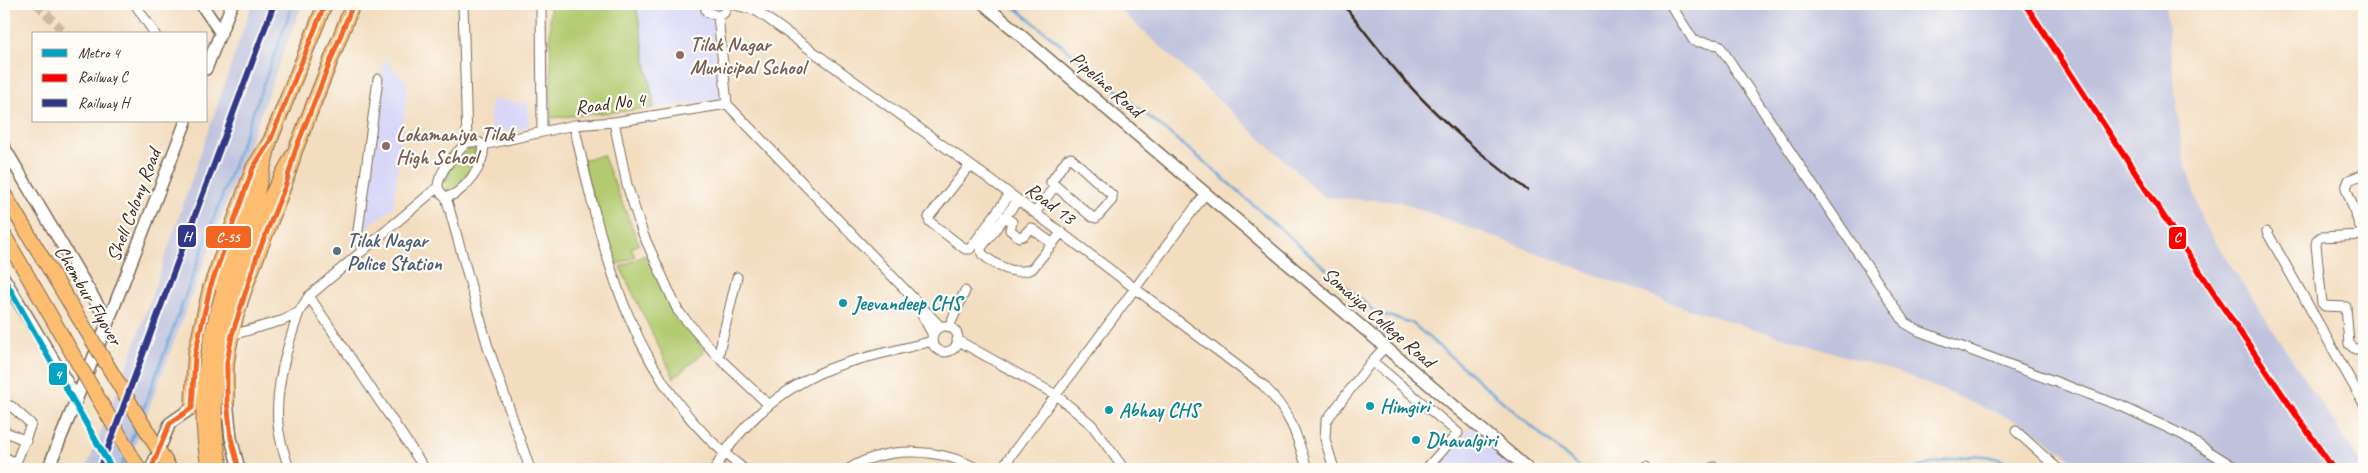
<svg xmlns="http://www.w3.org/2000/svg" width="2368" height="473" font-family="Caveat,sans-serif">
<style>
.built{fill:#d8d7f8}
.industrial{fill:#bfc2dd}
.green{fill:#b2cb70;stroke:#767a47}
.lines{fill:none;stroke-linecap:round;stroke-linejoin:round}
.stream{stroke:#60a2d4;stroke-width:2.5}
.minor-tunnel{stroke:#ceb99f;stroke-width:9;stroke-dasharray:9 4.5;stroke-linecap:butt}
.minor-casing{stroke:#7b6956;stroke-width:11}
.tertiary-casing{stroke:#7b6956;stroke-width:14}
.trunk-casing{stroke:#7b6956;stroke-width:16}
.minor{stroke:#fff;stroke-width:9}
.tertiary{stroke:#fff;stroke-width:11}
.trunk{stroke:#fcbd6f;stroke-width:14}
.rail{stroke:#3b2a1e;stroke-width:2.5}
.trunk-bridge-casing{stroke:#7b6956;stroke-width:16;stroke-linecap:butt}
.trunk-bridge{stroke:#fcbd6f;stroke-width:14}
.bus-1-casing{stroke:#fdfcf7;stroke-width:9}
.bus-1{stroke:#f26522;stroke-width:5}
.rail-1-casing{stroke:#fdfcf7;stroke-width:10}
.rail-2-casing{stroke:#fdfcf7;stroke-width:10}
.rail-1{stroke:#f00;stroke-width:6}
.rail-2{stroke:#303888;stroke-width:6}
.metro-1-casing{stroke:#fdfcf7;stroke-width:10}
.metro-1{stroke:#03a3c5;stroke-width:6}
.education-dot{fill:#8d6e63;stroke:#fdfcf7;stroke-width:2}
.service-dot{fill:#5c6f8a;stroke:#fdfcf7;stroke-width:2}
.culture-dot{fill:#0f9aa8;stroke:#fdfcf7;stroke-width:2}
.labels{text-anchor:middle;stroke-width:4.5;stroke-linejoin:round;paint-order:stroke}
.education-label{font-size:20px;font-weight:bold;fill:#785e54;stroke:#fdfcf7;text-anchor:start}
.street-label{font-size:20px;fill:#3b2a1e;stroke:#fdfcf7}
.service-label{font-size:20px;font-weight:bold;fill:#4e5e75;stroke:#fdfcf7;text-anchor:start}
.culture-label{font-size:20px;font-weight:bold;fill:#0d838f;stroke:#fdfcf7;text-anchor:start}
.line-badge{stroke:#fdfcf7;stroke-width:2}
.badge-label{font-size:14px;text-anchor:middle;font-weight:bold;fill:#fff}
</style>
<rect width="100%" height="100%" fill="#fdfcf7"/>
<filter id="ink" filterUnits="userSpaceOnUse"><feTurbulence type="fractalNoise" baseFrequency=".02" numOctaves="2"/><feDisplacementMap in="SourceGraphic" scale="10" xChannelSelector="R" yChannelSelector="G"/><feConvolveMatrix kernelMatrix="1 2 1 2 8 2 1 2 1" color-interpolation-filters="sRGB"/></filter>
<filter id="wash" filterUnits="userSpaceOnUse"><feTurbulence type="fractalNoise" baseFrequency=".0096" numOctaves="4" result="noise"/><feDisplacementMap in="SourceGraphic" scale="20" xChannelSelector="R" yChannelSelector="G"/><feGaussianBlur stdDeviation="1.12" result="paint"/><feColorMatrix in="noise" values="0 0 0 0 0 0 0 0 0 0 0 0 0 0 0 0 0 1.4 0 .05"/><feComposite in="paint" operator="in"/></filter>
<g filter="url(#wash)">
<rect width="100%" height="100%" fill="#f3ddbf"/>
<path class="built" d="M 636,4 L 671,4 L 711,10 L 720,100 L 654,108 Z
M 384,58 L 408,84 L 393,208 L 360,232 Z
M 491,100 L 528,103 L 528,128 L 490,133 Z
M 1473,424 L 1526,469 L 1435,469 Z"/>
<path class="industrial" d="M 252,4 L 302,4 L 126,469 L 86,469 L 131,356 Z
M 1114,4 L 2165,4 L 2183,156 L 2203,223 L 2364,469 L 2085,469 L 2029,427 L 1904,374 L 1685,308 L 1400,202 L 1324,197 Z"/>
<path class="green" d="M 550,4 L 636,4 L 654,108 L 551,118 Z
M 470,148 L 476,152 L 475,162 L 456,190 L 450,192 L 445,188 C 446,174 458,155 470,148 Z
M 603,155 L 639,244 L 631,248 L 635,257 L 613,266 L 582,160 Z
M 645,255 L 704,352 L 674,378 L 620,267 Z"/>
<g class="lines">
<path class="stream" d="M 1011,4 L 1208,165 L 1375,312 L 1412,323 L 1581,469
M 142,413 L 293,4
M 130,443 L 137,425
M 120,469 L 126,455
M 1911,469 C 1944,462 1988,443 2015,469"/>
</g>
</g>
<g filter="url(#ink)">
<g class="lines">
<path class="minor-tunnel" d="M 37,4 L 66,34"/>
<g class="minor-casing">
<path id="minor" d="M 135,4 L 155,34
M 463,4 L 467,142
M 541,4 L 542,131
M 704,4 L 707,12 L 718,16 L 724,13 L 728,4
M 732,4 L 757,11 L 1010,194 L 1263,385 C 1291,414 1296,432 1307,469
M 1670,4 L 1694,41 L 1719,45 L 1905,323 L 1919,331 L 2121,406 L 2183,435 L 2237,469
M 718,16 L 727,104
M 727,104 L 941,327
M 614,122 L 627,185 L 643,234 L 678,311 L 718,357 L 769,405
M 574,125 C 603,254 632,386 744,469
M 1071,158 L 1112,195 L 1112,200 L 1096,218 L 1092,217 L 1051,182 L 1067,159 Z
M 970,165 L 929,217 L 930,222 L 965,249 L 970,249 L 1010,194
M 2364,174 L 2349,180 L 2346,188 L 2364,237
M 438,187 C 438,171 456,154 467,142 L 478,142 L 483,145 L 574,125 L 614,122 L 727,104
M 438,187 L 441,193 L 446,197 L 488,347 L 530,469
M 446,197 C 463,195 487,163 483,145
M 1018,200 L 981,248 L 982,254 C 995,265 1014,276 1032,269 L 1061,233
M 1035,213 L 1055,186
M 1005,216 L 1012,222 L 1010,230 L 1019,237 L 1023,236 L 1031,228 L 1053,244
M 2267,232 L 2364,404
M 2363,235 L 2321,237 L 2317,240 L 2316,245 L 2322,303 L 2325,306 L 2346,307 L 2349,344 L 2355,349 L 2364,349
M 364,250 L 357,238 L 378,79
M 309,296 L 425,469
M 920,307 L 922,315 L 933,335
M932 339a13 13 0 1 1 26 0a13 13 0 1 1-26 0Z
M 949,327 L 965,291
M 232,335 L 284,320 L 299,312 L 309,296 L 438,187
M 957,340 L 1056,395 L 1092,425 L 1124,469
M 718,357 L 737,277
M 1372,361 L 1385,347
M 4,412 L 7,406 L 11,406 L 31,424 L 16,463
M 4,431 L 26,441
M 2016,431 L 2058,469
M 4,457 L 16,463 L 14,469
M 1646,467 L 1647,469
M 289,469 C 285,455 279,440 278,424 C 275,387 287,347 299,312
M 715,469 C 742,420 793,379 846,363 C 875,354 904,349 932,341
M 849,469 C 887,445 940,448 978,469
M 1001,469 L 1205,194
M 1334,469 L 1325,439 L 1326,421 L 1372,361 L 1458,433 L 1426,469
M 1710,469 L 1714,467"/>
</g>
<g class="tertiary-casing">
<path id="tertiary" d="M 201,4 L 221,33
M 984,4 L 1528,469
M 206,69 L 232,4
M 4,147 L 108,322
M 4,278 L 77,399
M 227,401 L 231,438 L 239,469
M 48,469 L 108,322 L 186,121
M 151,469 L 170,423 L 192,408"/>
</g>
<g class="trunk-casing">
<path id="trunk" d="M 270,141 L 253,168 L 210,288 L 195,354 L 192,408 L 227,401 C 227,388 226,375 227,363 C 235,291 277,221 295,151
M 223,292 L 255,201 L 270,141 L 325,4
M 233,296 L 266,205 L 295,151 L 353,4"/>
</g>
<use href="#minor" class="minor"/>
<use href="#tertiary" class="tertiary"/>
<use href="#trunk" class="trunk"/>
<path class="rail" d="M 1343,4 C 1372,41 1399,77 1433,110 C 1462,139 1494,164 1527,190"/>
<g class="trunk-bridge-casing">
<path id="trunk-bridge" d="M 4,194 L 170,469
M 4,235 L 139,469
M 209,469 C 197,406 205,353 223,292
M 221,469 C 208,407 216,356 233,296"/>
</g>
<use href="#trunk-bridge" class="trunk-bridge"/>
<g class="bus-1-casing">
<path id="bus-1" d="M 151,469 L 170,423 L 192,408 L 195,354 L 210,288 L 253,168 L 270,141 L 325,4
M 239,469 L 231,438 L 227,401 L 227,363 L 232,335 L 257,256 L 286,184 L 295,151 L 353,4"/>
</g>
<use href="#bus-1" class="bus-1"/>
<g class="rail-1-casing">
<path id="rail-1" d="M 2025,4 L 2215,295 L 2333,469"/>
</g>
<g class="rail-2-casing">
<path id="rail-2" d="M 100,469 L 274,4"/>
</g>
<use href="#rail-1" class="rail-1"/>
<use href="#rail-2" class="rail-2"/>
<g class="metro-1-casing">
<path id="metro-1" d="M 4,279 L 112,469"/>
</g>
<use href="#metro-1" class="metro-1"/>
</g>
</g>
<g class="education-dot">
<circle cx="680" cy="55" r="5"/>
<circle cx="386" cy="146" r="5"/>
</g>
<circle class="service-dot" cx="337" cy="251" r="5"/>
<g class="culture-dot">
<circle cx="843" cy="303" r="5"/>
<circle cx="1370" cy="406" r="5"/>
<circle cx="1109" cy="410" r="5"/>
<circle cx="1416" cy="440" r="5"/>
</g>
<g class="labels">
<g class="education-label">
<text x="690" y="51">Tilak Nagar<tspan x="690" dy="23">Municipal School</tspan></text>
<text x="396" y="141">Lokamaniya Tilak<tspan x="396" dy="23">High School</tspan></text>
</g>
<g class="street-label">
<text transform="translate(1107 84) rotate(41)" y="7">Pipeline Road</text>
<text transform="translate(610 103) rotate(-7)" y="7">Road No 4</text>
<text transform="translate(1051 203) rotate(37)" y="7">Road 13</text>
<text transform="translate(133 205) rotate(-69)" y="7">Shell Colony Road</text>
<text transform="translate(89 295) rotate(59)" y="7">Chembur Flyover</text>
<text transform="translate(1379 317) rotate(41)" y="7">Somaiya College Road</text>
</g>
<g class="service-label">
<text x="347" y="247">Tilak Nagar<tspan x="347" dy="23">Police Station</tspan></text>
</g>
<g class="culture-label">
<text x="853" y="310">Jeevandeep CHS</text>
<text x="1380" y="413">Himgiri</text>
<text x="1119" y="417">Abhay CHS</text>
<text x="1426" y="447">Dhavalgiri</text>
</g>
</g>
<g class="line-badge">
<rect x="177" y="224" width="20" height="24" rx="5" fill="#303888"/>
<rect x="205" y="225" width="47" height="24" rx="5" fill="#f26522"/>
<rect x="2168" y="226" width="19" height="24" rx="5" fill="#f00"/>
<rect x="48" y="362" width="20" height="24" rx="5" fill="#03a3c5"/>
</g>
<g class="badge-label">
<text x="187" y="241">H</text>
<text x="228" y="242">C-55</text>
<text x="2177" y="242">C</text>
<text x="58" y="379">4</text>
</g>
<rect width="2368" height="473" fill="none" stroke="#fdfcf7" stroke-width="20"/>
<rect x="32" y="32" width="175" height="90" fill="#fdfcf7" stroke="#afa8a0"/>
<rect x="42" y="49" width="25" height="8" fill="#03a3c5" stroke="#afa8a0"/>
<text x="78" y="58" font-size="15" fill="#3b2a1e">Metro 4</text>
<rect x="42" y="74" width="25" height="8" fill="#ff0000" stroke="#afa8a0"/>
<text x="78" y="82" font-size="15" fill="#3b2a1e">Railway C</text>
<rect x="42" y="99" width="25" height="8" fill="#303888" stroke="#afa8a0"/>
<text x="78" y="108" font-size="15" fill="#3b2a1e">Railway H</text>
</svg>
